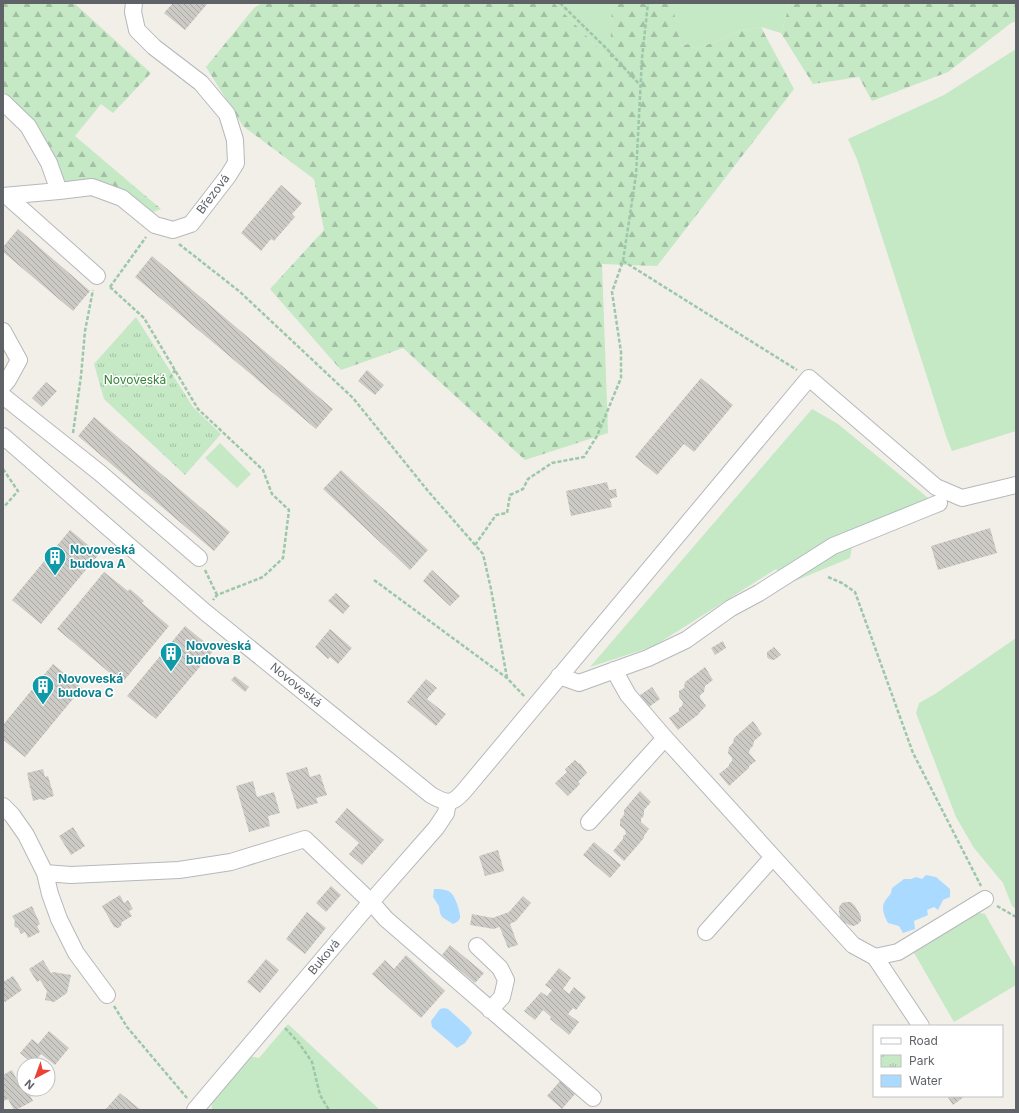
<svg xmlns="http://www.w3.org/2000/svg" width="1019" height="1113" font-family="Inter,sans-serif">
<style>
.grass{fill:#c5e8c5}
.forest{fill:url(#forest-firs)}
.park{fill:url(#park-tufts)}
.water{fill:#aadaff}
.building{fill:url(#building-back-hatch)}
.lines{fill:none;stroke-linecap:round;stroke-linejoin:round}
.minor-casing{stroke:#b5b8bc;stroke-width:18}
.path{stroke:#9cc7a9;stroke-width:2.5;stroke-dasharray:4 2;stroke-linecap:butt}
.minor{stroke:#fff;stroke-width:16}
.labels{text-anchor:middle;stroke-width:3;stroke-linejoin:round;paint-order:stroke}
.street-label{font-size:12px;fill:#5f6368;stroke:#fff}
.park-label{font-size:12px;fill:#348238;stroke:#fff}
.culture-label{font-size:12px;font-weight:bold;fill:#0d838f;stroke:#fff;text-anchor:start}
</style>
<defs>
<pattern id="forest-firs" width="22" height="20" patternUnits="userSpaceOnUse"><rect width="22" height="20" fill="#c5e8c5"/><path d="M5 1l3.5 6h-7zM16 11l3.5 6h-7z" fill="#a3c0a4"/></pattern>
<pattern id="park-tufts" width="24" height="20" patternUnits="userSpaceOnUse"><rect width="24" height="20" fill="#c5e8c5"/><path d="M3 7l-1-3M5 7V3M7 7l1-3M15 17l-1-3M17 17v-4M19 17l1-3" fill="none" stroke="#a3c0a4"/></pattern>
<pattern id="building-back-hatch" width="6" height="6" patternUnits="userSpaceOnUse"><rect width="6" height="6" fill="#cccac5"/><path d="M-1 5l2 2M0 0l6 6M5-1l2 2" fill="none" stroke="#a9a8a4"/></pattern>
</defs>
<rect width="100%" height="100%" fill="#f1efe8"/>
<path class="grass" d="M 554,3 L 612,3 L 611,61 Z
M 671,3 L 790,3 L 781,33 L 761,27 L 741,31 L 697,49 L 688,44 L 681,46 Z
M 1016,49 L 1016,431 L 952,451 L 946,436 L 857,159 L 848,139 L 944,95 Z
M 812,409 L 838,424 L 944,511 L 853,542 L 850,558 L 790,583 L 776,569 L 654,646 L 590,667 Z
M 220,443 L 251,474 L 237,488 L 205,458 Z
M 1016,638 L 1016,909 L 1012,906 L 1003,883 L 974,848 L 956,817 L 916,713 L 919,703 L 935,694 Z
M 976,912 L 985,914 L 1016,969 L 1016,985 L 954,1022 L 913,951 Z
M 288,1024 L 380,1110 L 212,1110 L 211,1100 L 247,1056 L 259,1058 Z"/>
<path class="forest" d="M 3,3 L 74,3 L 151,73 L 113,113 L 101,104 L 75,136 L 161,209 L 151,213 L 122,190 L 99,181 L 62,182 L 39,127 L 3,91 Z
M 262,3 L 554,3 L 610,60 L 612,3 L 672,3 L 681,46 L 688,44 L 697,49 L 741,31 L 761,27 L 794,89 L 657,266 L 602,264 L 608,433 L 525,460 L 403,348 L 341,370 L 270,289 L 324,230 L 314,179 L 243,126 L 206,67 L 254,8 Z
M 790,3 L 1016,3 L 1016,21 L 1011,23 L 948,72 L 872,101 L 859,77 L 813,84 L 781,33 Z"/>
<path class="park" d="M 136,317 L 193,407 L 221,434 L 185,475 L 104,399 L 94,364 Z"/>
<path class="water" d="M 926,875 L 936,877 L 950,889 L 950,897 L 943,900 L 938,910 L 934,907 L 927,910 L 928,915 L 914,921 L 915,929 L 903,933 L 899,926 L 888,923 C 885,917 881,910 884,903 C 887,896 891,897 892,888 L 904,879 L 911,879 L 916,877 L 922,879 Z
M 434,889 C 440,889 448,889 452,894 C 455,897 461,913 460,918 C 459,921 456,923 453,924 L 442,917 L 440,913 L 439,906 L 433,897 Z
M 444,1008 L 448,1009 L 469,1028 L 472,1033 L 465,1043 L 457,1048 L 432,1027 L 431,1021 L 440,1009 Z"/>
<path class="building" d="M 173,3 L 208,3 L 185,30 L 164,13 Z
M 281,185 L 302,203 L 292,214 L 295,217 L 274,241 L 271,239 L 261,251 L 241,233 Z
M 18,229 L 90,291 L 73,311 L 3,252 L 3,247 Z
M 152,256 L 333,409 L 316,429 L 135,277 Z
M 367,370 L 384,385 L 375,395 L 358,381 Z
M 701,378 L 733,405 L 694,452 L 684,444 L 657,475 L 635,457 Z
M 46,382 L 57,391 L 42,407 L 32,398 Z
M 94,417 L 230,532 L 214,551 L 78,436 Z
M 341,470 L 428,550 L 410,570 L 323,489 Z
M 607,482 L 609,490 L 616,489 L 617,497 L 610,499 L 612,507 L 571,516 L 566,491 Z
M 990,528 L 997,553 L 938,570 L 931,546 Z
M 70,530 L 99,554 L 41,624 L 12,600 Z
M 432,570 L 460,596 L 450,606 L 423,581 Z
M 104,572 L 128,591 L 130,589 L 144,601 L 142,603 L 169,626 L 122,683 L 57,629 Z
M 336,593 L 350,606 L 343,614 L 328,601 Z
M 185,626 L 214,650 L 156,719 L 127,696 Z
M 330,629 L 352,648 L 338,664 L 330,657 L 328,659 L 315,647 Z
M 723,641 L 726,648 L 715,655 L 711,648 Z
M 774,647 L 781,655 L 774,660 L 769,659 L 767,657 L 767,652 Z
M 53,664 L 82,688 L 25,757 L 3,740 L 3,725 Z
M 705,667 L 713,680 L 705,686 L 704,692 L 700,695 L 700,698 L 706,706 L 700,712 L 699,714 L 678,730 L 669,718 L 679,711 L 679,708 L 682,706 L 683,702 L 679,697 L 679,691 L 684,688 L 685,682 Z
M 235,676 L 249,687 L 245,692 L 231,680 Z
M 426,679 L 437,688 L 427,699 L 446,714 L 436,726 L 407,702 Z
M 652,687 L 660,699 L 649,707 L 640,695 Z
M 753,721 L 762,734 L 754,741 L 753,746 L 750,749 L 749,753 L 756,761 L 749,766 L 749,768 L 729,786 L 719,774 L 729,766 L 729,764 L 732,761 L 732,758 L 728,753 L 729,747 L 733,743 L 734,738 Z
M 575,760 L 579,764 L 580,763 L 587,773 L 578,782 L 580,784 L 568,796 L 555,783 L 567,772 L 565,769 Z
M 307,767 L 310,777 L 320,774 L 327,795 L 316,798 L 318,803 L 297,809 L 286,773 Z
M 43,769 L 45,777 L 48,776 L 54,796 L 47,798 L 45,800 L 40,799 L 33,801 L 27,773 Z
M 253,781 L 257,797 L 274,792 L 280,813 L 268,816 L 270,826 L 249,832 L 236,786 Z
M 640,791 L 651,802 L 644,810 L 644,815 L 641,819 L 641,822 L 649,829 L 644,836 L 644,838 L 624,861 L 613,851 L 623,839 L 623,836 L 626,834 L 625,830 L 620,826 L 620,820 L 624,815 L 624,810 Z
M 347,808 L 384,840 L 362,865 L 349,854 L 359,843 L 335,822 Z
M 73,827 L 85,846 L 71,855 L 59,836 Z
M 594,842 L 621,865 L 610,878 L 583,855 Z
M 498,850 L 504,871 L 485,876 L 479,856 Z
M 331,886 L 341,895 L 326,912 L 316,903 Z
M 120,895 L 124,903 L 128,900 L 133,909 L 129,911 L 132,916 L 122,922 L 121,926 L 118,928 L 114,927 L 102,906 Z
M 523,896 L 531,903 L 516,921 L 510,924 L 518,945 L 508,948 L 500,928 L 499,927 L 494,929 L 470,925 L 472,914 L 493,918 L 495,917 L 509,912 Z
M 846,902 L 851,902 L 855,906 L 861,916 L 861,921 L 858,924 L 854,926 L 849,925 L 846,923 L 844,924 L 839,917 L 840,916 L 839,912 L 839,907 L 842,903 Z
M 32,906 L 40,924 L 37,926 L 40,932 L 28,938 L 25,932 L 21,934 L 18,928 L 15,927 L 14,924 L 15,921 L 12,916 Z
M 307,912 L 326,928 L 305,954 L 286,939 Z
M 450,945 L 484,973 L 475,983 L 442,955 Z
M 406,955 L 445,991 L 421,1018 L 372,974 L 385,960 L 394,969 Z
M 266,959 L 279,970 L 260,993 L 247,982 Z
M 43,960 L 51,973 L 53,972 L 71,975 L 67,993 L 54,1002 L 45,1000 L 47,991 L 40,980 L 37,982 L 29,969 Z
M 559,968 L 571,978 L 563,989 L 569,994 L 574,987 L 586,997 L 576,1010 L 573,1008 L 568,1014 L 579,1022 L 569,1035 L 550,1019 L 551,1017 L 543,1010 L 535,1020 L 524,1011 L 541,992 L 547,996 L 552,990 L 545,985 Z
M 13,976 L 22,990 L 5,1002 L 3,999 L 3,982 Z
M 49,1031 L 69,1048 L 55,1065 L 41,1054 L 33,1064 L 20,1053 L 32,1039 L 38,1044 Z
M 12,1070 L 22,1090 L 27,1089 L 33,1101 L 16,1110 L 14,1110 L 8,1099 L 4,1101 L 3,1099 L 3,1075 Z
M 560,1081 L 575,1094 L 562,1109 L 547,1096 Z
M 120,1093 L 141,1110 L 105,1110 Z
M 947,1096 L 965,1096 L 953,1105 Z"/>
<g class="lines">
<g class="minor-casing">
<path id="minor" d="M 3,102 L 28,126 L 49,163 L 59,191
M 3,196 L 59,191 L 92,187 L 122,198 L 155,225 L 173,230 L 191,224 L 228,176 L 236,163 L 235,140 L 227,114 L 201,83 L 154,47 L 137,30 L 133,12 L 134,3
M 7,196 L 97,276
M 3,331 L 19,360 L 8,380 L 3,386
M 3,396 L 100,473 L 199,558
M 3,436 L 205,612 L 431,795 C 447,804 452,805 464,791 L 809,378 L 936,487 L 962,498 L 1016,485
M 614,670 L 628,695 L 665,738 L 853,945 L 875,957 L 898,952 L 985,899
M 559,676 L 579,683 L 648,658 L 686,640 L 731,608 L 759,593 L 833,546 L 939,503
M 3,806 L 12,815 L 26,835 L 45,873 L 50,894 L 59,919 L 76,953 L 107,995
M 589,822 L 665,738
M 45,873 L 71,875 L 179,870 L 231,862 L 305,839 L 371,902 L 386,919 L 593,1098
M 706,932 L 773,857
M 477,946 L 500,968 L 506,980 L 502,997 L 490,1010
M 875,957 L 921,1026
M 195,1110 L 371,902 L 436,828 L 446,813 L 448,802"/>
</g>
<path class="path" d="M 560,3 L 606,48 L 640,85
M 179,244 L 239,291 L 353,398 L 428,491 L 483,554 L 491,589 L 507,678
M 623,261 L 797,370
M 110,287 L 146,237
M 110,287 L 144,318 L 198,409 L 263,470 L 272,494 L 289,510 L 283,558 L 263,577 L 217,595 L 213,600
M 170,378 L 175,370
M 73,433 L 81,376 L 85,331 L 93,290
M 3,469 L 18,491 L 3,508
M 475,545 L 496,515 L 507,513 L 510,495 L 523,489 L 528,479 L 552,463 L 584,457 L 597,436 L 621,378 L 621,352 L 612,292 L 623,261 L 636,175 L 642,58 L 648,3
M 205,570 L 217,595
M 828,577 L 842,583 L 855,592 L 913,753 L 981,886
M 374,580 L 507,678 L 525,697
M 997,906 L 1016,917
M 114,1006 L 127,1027 L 187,1098
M 285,1028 L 299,1043 L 312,1062 L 320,1095 L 329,1110"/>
<use href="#minor" class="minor"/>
</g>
<defs>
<g id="building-pin" transform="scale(1.15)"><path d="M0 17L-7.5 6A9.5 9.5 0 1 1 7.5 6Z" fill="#0f9aa8" stroke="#fff"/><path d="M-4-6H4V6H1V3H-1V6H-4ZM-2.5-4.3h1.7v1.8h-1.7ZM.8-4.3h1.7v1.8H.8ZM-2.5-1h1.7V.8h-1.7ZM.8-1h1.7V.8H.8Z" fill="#fff"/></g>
</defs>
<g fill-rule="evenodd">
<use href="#building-pin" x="55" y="557"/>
<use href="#building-pin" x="171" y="653"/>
<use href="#building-pin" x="43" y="686"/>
</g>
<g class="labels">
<g class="street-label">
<text transform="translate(213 194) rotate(-53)" y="4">Březová</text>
<text transform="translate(296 685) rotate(39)" y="4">Novoveská</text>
<text transform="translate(324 957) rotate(-50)" y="4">Buková</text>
</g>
<g class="park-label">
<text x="135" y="384">Novoveská</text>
</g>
<g class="culture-label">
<text x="70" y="554">Novoveská<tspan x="70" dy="14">budova A</tspan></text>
<text x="186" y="650">Novoveská<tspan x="186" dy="14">budova B</tspan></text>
<text x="58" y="683">Novoveská<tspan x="58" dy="14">budova C</tspan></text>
</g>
</g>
<rect width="1019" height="1113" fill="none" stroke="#5f6368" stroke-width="8"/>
<rect x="873" y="1025" width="130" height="72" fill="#ffffff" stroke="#bfc1c3"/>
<rect x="881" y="1038" width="20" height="6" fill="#ffffff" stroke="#bfc1c3"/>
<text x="909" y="1045" font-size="12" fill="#5f6368">Road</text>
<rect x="881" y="1055" width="20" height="12" fill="url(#park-tufts)" stroke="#bfc1c3"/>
<text x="909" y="1065" font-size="12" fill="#5f6368">Park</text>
<rect x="881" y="1075" width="20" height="12" fill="#aadaff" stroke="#bfc1c3"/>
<text x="909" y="1085" font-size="12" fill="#5f6368">Water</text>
<g transform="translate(36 1077) rotate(221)"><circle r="19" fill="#ffffff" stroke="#bfc1c3"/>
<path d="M0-3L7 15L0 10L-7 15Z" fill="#ea4335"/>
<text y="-6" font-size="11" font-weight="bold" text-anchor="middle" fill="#5f6368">N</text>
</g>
</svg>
